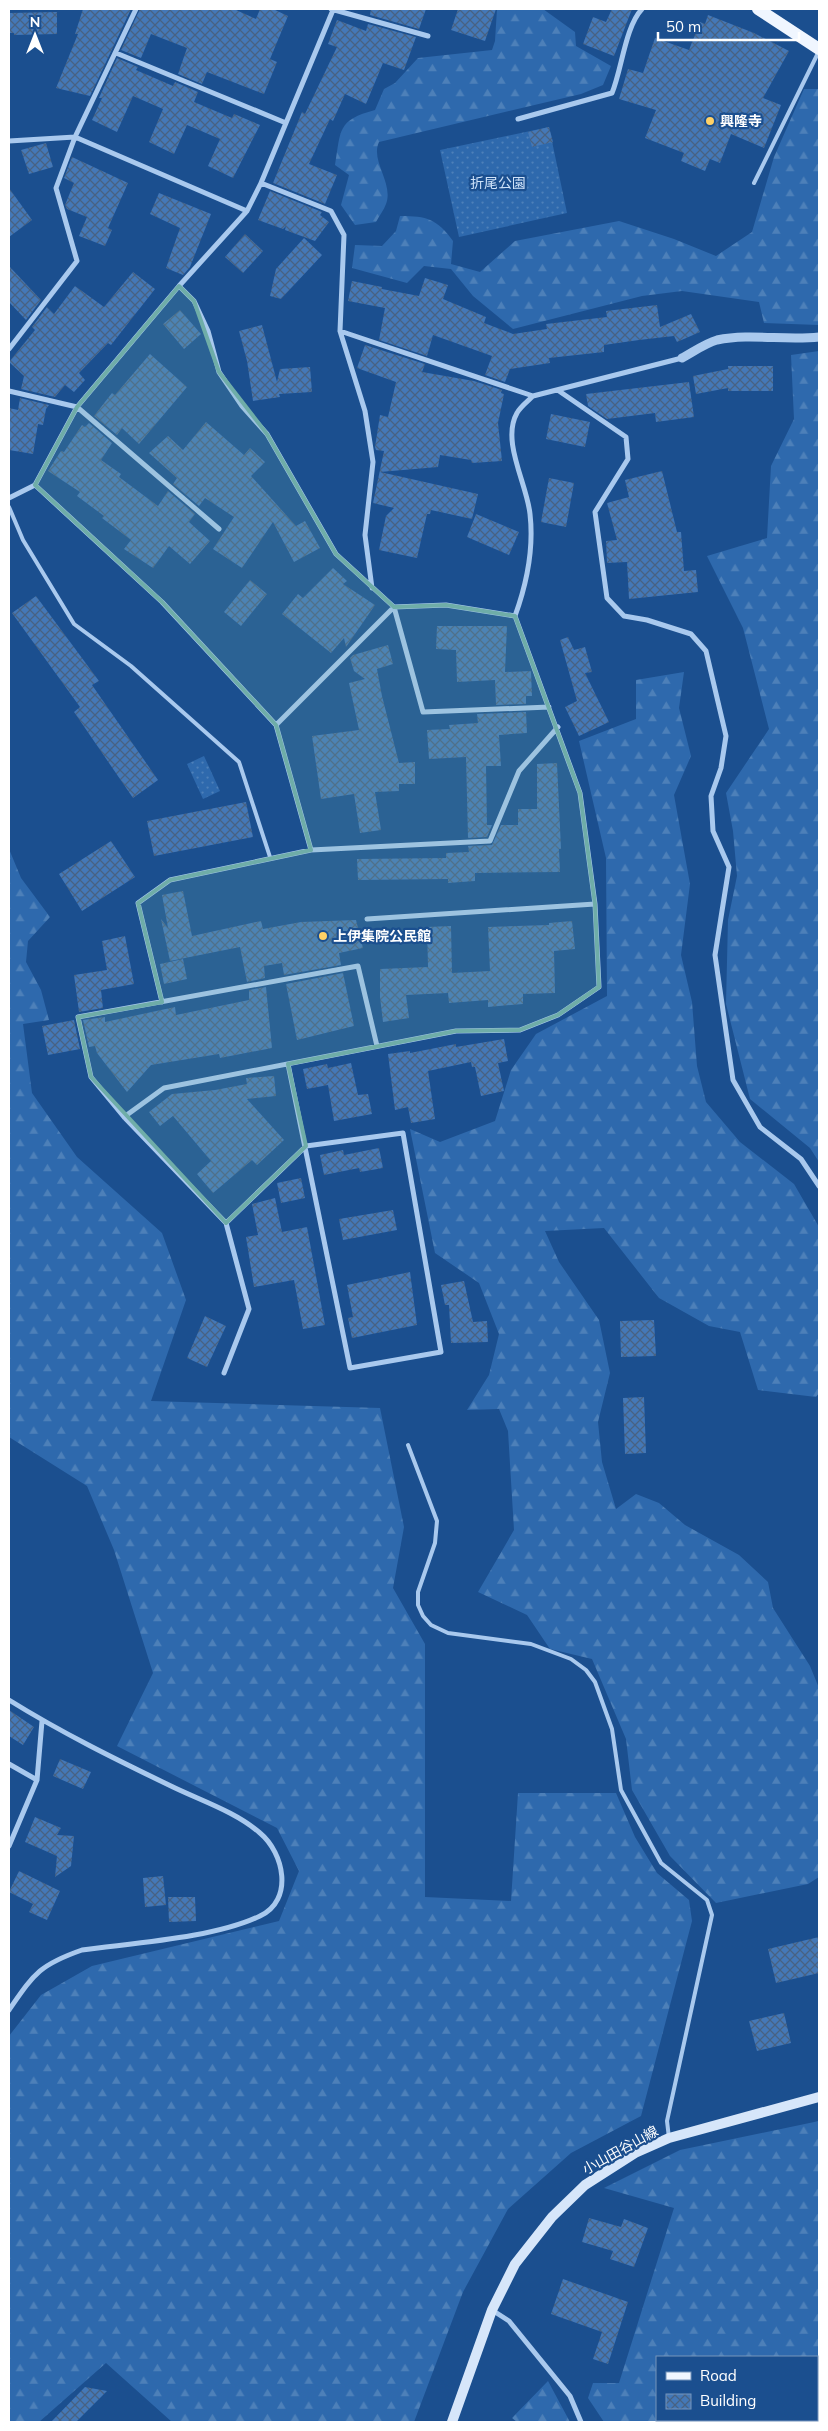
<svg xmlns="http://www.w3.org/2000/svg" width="828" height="2431" font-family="Mulish,'Noto Sans JP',sans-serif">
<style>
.grass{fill:url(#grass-dots)}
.forest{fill:url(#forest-firs);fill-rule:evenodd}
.building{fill:url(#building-cross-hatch)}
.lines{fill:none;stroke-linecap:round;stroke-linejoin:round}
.service{stroke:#a9c9ee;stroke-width:4}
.minor{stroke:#a9c9ee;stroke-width:5}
.tertiary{stroke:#a9c9ee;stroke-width:9}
.secondary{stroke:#d6e6fa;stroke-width:10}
.primary{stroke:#f0f6ff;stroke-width:12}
.marked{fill:#6fada8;fill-opacity:0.2;stroke:#6fada8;stroke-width:4;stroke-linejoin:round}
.poi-dot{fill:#ffd166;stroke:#1b4f8f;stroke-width:2}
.labels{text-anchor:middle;stroke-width:4.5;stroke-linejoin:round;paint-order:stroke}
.poi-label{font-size:14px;font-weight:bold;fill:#fff;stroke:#1b4f8f;text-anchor:start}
.park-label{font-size:14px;fill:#cfe3fa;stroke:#1b4f8f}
.street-label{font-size:14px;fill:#fff;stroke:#1b4f8f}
</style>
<defs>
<pattern id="grass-dots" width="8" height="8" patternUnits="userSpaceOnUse" patternTransform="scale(1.25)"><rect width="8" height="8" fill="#2e69ad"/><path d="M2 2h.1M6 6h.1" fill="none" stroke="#4d80b9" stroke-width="1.8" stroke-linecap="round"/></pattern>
<pattern id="forest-firs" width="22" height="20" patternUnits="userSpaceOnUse" patternTransform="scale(1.25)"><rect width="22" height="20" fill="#2e69ad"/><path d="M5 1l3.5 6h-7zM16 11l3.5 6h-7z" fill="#4d80b9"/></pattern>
<pattern id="building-cross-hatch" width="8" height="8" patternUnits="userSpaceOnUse" patternTransform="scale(1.25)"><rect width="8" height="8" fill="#4478b7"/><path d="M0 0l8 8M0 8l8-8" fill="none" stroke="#486282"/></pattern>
</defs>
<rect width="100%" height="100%" fill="#1b4f8f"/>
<path class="grass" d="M 549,127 L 567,213 L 459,237 L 440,150 Z
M 204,756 L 220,791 L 203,799 L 187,764 Z"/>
<path class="forest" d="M 497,9 L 543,9 L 575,32 L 576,46 L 611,66 L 603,85 L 581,94 L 379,142 C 370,161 394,183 386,204 C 384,210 379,216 376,222 L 355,225 L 341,205 L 349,175 L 335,165 C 341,130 337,120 375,110 L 384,89 L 395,83 L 418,58 L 492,50 L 495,41 Z
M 804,89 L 819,89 L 819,325 L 764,323 L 759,302 L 682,291 L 642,296 L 513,329 L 473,296 L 451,269 L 424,266 L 407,283 L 352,268 L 355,245 L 382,246 L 396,231 L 400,216 C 427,216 437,219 453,241 L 451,264 L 480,272 L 515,241 L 619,221 L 674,239 L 716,256 L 752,232 L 774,157 Z
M 819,351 L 819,1162 L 810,1148 L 750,1099 L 726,1004 L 728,920 L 737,876 L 733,831 L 726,793 L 769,729 L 743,628 L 707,556 L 767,538 L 771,466 L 794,419 L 791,355 Z
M 684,672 L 679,708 L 691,756 L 674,795 L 690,884 L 681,955 L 692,1002 L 697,1066 L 706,1102 L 740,1142 L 794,1184 L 819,1227 L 819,1393 L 816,1397 L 758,1390 L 740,1332 L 709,1326 L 659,1298 L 604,1228 L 545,1231 L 559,1262 L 599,1320 L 610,1373 L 598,1422 L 602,1462 L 616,1509 L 636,1494 L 659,1503 L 685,1525 L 739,1555 L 768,1582 L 773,1608 L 810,1666 L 819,1688 L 819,1877 L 808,1884 L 716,1903 L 670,1856 L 632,1790 L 626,1739 L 592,1659 L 550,1649 L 527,1615 L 478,1592 L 514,1530 L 508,1431 L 499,1409 L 467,1410 L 489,1375 L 499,1334 L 479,1283 L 435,1253 L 410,1129 L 440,1142 L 495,1121 L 511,1070 L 536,1034 L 607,996 L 606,858 L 579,741 L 636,719 L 636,680 Z
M 9,849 L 21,878 L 50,917 L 28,941 L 26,962 L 41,990 L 49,1020 L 23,1024 L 32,1093 L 77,1157 L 162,1233 L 186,1300 L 151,1401 L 380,1408 L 404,1527 L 393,1588 L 425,1644 L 425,1897 L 511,1901 L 518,1793 L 616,1793 L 635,1837 L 657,1873 L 689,1900 L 692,1921 L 641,2116 L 571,2153 L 508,2209 L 463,2292 L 414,2422 L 172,2422 L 106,2363 L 39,2422 L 9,2422 L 9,2036 L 41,1995 L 92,1966 L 279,1921 L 299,1871 L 277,1828 L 117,1746 L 153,1673 L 114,1550 L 87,1486 L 9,1437 Z
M 819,2121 L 819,2422 L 604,2422 L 588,2398 L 593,2383 L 619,2383 L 674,2208 L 604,2188 L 680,2150 ZM 817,2357 L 817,2420 L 657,2420 L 657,2357 Z
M 548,2381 L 570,2422 L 517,2422 L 512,2418 Z"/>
<path class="building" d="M 83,9 L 131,9 L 90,96 L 56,88 L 78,34 L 75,34 Z
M 140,9 L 234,9 L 256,19 L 260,9 L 273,9 L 288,16 L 270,59 L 277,62 L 264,94 L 207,72 L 202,84 L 178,74 L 187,48 L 151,34 L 141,58 L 121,50 Z
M 371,9 L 426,9 L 419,29 L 370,15 Z
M 458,9 L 496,9 L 485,41 L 451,30 Z
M 612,9 L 632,9 L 614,56 L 583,44 L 593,17 L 606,22 Z
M 57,12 L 57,34 L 14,35 L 14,33 L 9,33 L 9,13 Z
M 708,15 L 754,33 L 789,51 L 763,98 L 781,105 L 764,148 L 731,134 L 720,163 L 710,159 L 705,171 L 681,161 L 684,153 L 645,138 L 656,110 L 619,99 L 628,69 L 643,73 L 655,38 L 689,50 L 700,22 L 705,24 Z
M 337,20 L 366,31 L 368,24 L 416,37 L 404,70 L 383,63 L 366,104 L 345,94 L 333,121 L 330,119 L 309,164 L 337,175 L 325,204 L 273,183 L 302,112 L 305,114 L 337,47 L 328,44 Z
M 117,58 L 138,67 L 136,70 L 173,86 L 175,82 L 198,92 L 194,102 L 232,118 L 234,114 L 260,125 L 233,178 L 208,166 L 220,139 L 187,125 L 174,154 L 149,142 L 163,109 L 133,96 L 117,132 L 92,120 L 102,98 L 99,98 Z
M 549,127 L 553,142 L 532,147 L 528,132 Z
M 46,143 L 53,167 L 29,174 L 21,150 Z
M 72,157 L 128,183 L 108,228 L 112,230 L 105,246 L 79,236 L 87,217 L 67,209 L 65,205 L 74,183 L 64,178 Z
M 9,188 L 32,220 L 9,237 Z
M 270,191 L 322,212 L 320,215 L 329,222 L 315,241 L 285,230 L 286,226 L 283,229 L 258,220 Z
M 159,193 L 211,214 L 190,267 L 183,275 L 166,268 L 180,228 L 150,214 Z
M 245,234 L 263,251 L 243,273 L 225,257 Z
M 304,238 L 322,255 L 281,299 L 270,296 L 276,269 Z
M 9,266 L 41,300 L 26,320 L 9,302 Z
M 133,272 L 155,289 L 111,345 L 108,343 L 79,373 L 85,380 L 74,392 L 65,385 L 55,397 L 21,389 L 24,376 L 9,362 L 35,330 L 32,327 L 47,307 L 54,314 L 75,286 L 104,307 Z
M 425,278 L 448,285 L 443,299 L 486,317 L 484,323 L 513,334 L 547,329 L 546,324 L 607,317 L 606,311 L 657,305 L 660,327 L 691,314 L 700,332 L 677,342 L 674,336 L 639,340 L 604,345 L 604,352 L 549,358 L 550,363 L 510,369 L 505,382 L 485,375 L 492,356 L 433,335 L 427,356 L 379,340 L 385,308 L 348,301 L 352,281 L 382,287 L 382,289 L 419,296 Z
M 180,310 L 201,334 L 184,349 L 163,324 Z
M 262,325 L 277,382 L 280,369 L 310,367 L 312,392 L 279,394 L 280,397 L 253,401 L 247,361 L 239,331 Z
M 365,345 L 425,364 L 422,372 L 474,381 L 502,390 L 501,393 L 504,394 L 498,423 L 502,461 L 472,463 L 471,460 L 440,455 L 438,467 L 380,472 L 478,494 L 472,519 L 431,510 L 430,514 L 427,514 L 417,558 L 379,550 L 386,516 L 394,508 L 373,503 L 384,451 L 376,450 L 375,447 L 380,415 L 388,417 L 396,382 L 357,368 Z
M 150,354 L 187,387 L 139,444 L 122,428 L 117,435 L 94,416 L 112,393 L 115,395 Z
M 728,366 L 773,366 L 773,391 L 728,391 L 728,388 L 696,394 L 693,376 L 728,369 Z
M 689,382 L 694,417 L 656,422 L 655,413 L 607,419 L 588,406 L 586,394 Z
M 20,398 L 49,405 L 46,409 L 43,425 L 38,424 L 33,454 L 9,450 L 9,408 L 18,410 Z
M 551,414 L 590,422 L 585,447 L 546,439 Z
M 206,422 L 244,455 L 250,448 L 265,462 L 251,476 L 296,526 L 305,521 L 320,548 L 294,562 L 273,522 L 242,568 L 213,549 L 234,517 L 205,498 L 199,506 L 173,484 L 177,478 L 149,453 L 168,436 L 183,450 Z
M 89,423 L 112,443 L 101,460 L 121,474 L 119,477 L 158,506 L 168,491 L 195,514 L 189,522 L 210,541 L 190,564 L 169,546 L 153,568 L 124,549 L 131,540 L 102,518 L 104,516 L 77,496 L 80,492 L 48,471 L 61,451 L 64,452 L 82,425 L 85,427 Z
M 662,471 L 677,532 L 681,532 L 684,571 L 696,570 L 698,592 L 629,599 L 627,562 L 607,563 L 606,541 L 617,540 L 607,503 L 629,497 L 625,480 Z
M 549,478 L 574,483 L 566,527 L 541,522 Z
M 476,514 L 519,532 L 509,555 L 467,537 Z
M 333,568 L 347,581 L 343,584 L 375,605 L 346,647 L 344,638 L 331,653 L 282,614 L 298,594 L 303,598 Z
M 250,580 L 267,594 L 241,626 L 224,612 Z
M 36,596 L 99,681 L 92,685 L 158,780 L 133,798 L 74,712 L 80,707 L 12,613 Z
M 437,626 L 507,626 L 505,672 L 531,671 L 532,696 L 526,696 L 526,704 L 496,705 L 495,680 L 457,682 L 456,650 L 436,649 Z
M 568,637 L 574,650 L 585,647 L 592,672 L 585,673 L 609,722 L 579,736 L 565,707 L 577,701 L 560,640 Z
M 388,645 L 393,664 L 377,669 L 382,696 L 399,763 L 415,762 L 415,784 L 399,784 L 399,791 L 375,792 L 381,830 L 360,833 L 354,794 L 321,799 L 312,736 L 359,730 L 349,683 L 365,679 L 354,671 L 350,658 L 353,655 Z
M 526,712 L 527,733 L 499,735 L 501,766 L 486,766 L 487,825 L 492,825 L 487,837 L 468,838 L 466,757 L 429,759 L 427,730 L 450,729 L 449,725 L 478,723 L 477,714 Z
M 557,763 L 561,849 L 559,849 L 560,872 L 475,873 L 475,881 L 448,883 L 448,879 L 358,880 L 357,859 L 446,858 L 446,853 L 469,852 L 468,846 L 492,845 L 501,825 L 518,825 L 518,809 L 537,809 L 537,764 Z
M 246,802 L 253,837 L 154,856 L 147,821 Z
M 111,841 L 135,877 L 82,911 L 59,874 Z
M 183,891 L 192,936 L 261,921 L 263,929 L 301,922 L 356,920 L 363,948 L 339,953 L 341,965 L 284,975 L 282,963 L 264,966 L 265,978 L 247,982 L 240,947 L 170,961 L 161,919 L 168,928 L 162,895 Z
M 572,921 L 575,949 L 554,951 L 555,993 L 523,994 L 523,1004 L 488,1007 L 488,1000 L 449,1003 L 448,993 L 406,995 L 409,1018 L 383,1022 L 380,997 L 380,969 L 428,967 L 427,927 L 451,926 L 452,973 L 490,971 L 488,927 L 549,925 L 549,923 Z
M 125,936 L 134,984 L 101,990 L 103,1008 L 79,1012 L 74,975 L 107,970 L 102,941 Z
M 183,959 L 187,979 L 164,984 L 160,964 Z
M 343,973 L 354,1026 L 297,1040 L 286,984 Z
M 266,987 L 272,1048 L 220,1058 L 219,1054 L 151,1065 L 127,1092 L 97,1053 L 95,1046 L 89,1047 L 83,1020 L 105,1017 L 105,1022 L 175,1007 L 176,1015 L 249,1000 L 249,990 Z
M 74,1020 L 80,1049 L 48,1055 L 42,1026 Z
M 504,1039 L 508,1061 L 498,1063 L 504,1091 L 481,1096 L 475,1067 L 472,1067 L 471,1062 L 428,1071 L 435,1119 L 411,1123 L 408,1107 L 395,1110 L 388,1054 L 410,1051 L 410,1053 L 456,1044 L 456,1047 Z
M 351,1063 L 358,1095 L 368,1094 L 372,1114 L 334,1121 L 328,1085 L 307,1089 L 303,1069 L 327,1064 L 328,1068 Z
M 274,1076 L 276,1096 L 247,1099 L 284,1140 L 257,1165 L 252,1160 L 213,1193 L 197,1174 L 211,1161 L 173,1116 L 160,1126 L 149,1112 L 172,1094 L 215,1090 L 247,1084 L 246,1078 Z
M 379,1148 L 383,1168 L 360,1172 L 359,1168 L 324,1175 L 320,1155 L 343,1150 L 344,1155 Z
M 301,1178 L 305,1198 L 281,1203 L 277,1183 Z
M 275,1198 L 282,1232 L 307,1227 L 325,1325 L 303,1329 L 294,1280 L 254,1287 L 246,1237 L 258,1235 L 252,1204 Z
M 393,1210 L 397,1230 L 343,1240 L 339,1219 Z
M 410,1272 L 417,1325 L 352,1338 L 348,1318 L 353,1317 L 347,1285 Z
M 464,1281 L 473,1322 L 487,1321 L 488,1342 L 451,1343 L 449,1305 L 445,1305 L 441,1285 Z
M 205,1316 L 226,1326 L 207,1367 L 187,1358 Z
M 654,1320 L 656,1356 L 621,1357 L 620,1321 Z
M 644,1397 L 646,1453 L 625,1454 L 623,1398 Z
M 9,1710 L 34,1727 L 23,1745 L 9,1736 Z
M 60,1759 L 91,1772 L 83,1789 L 53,1776 Z
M 35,1817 L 61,1828 L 57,1835 L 74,1836 L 71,1866 L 55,1877 L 57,1856 L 25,1842 Z
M 19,1871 L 60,1891 L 47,1920 L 29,1912 L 33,1904 L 9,1892 Z
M 163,1876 L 166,1905 L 145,1907 L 143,1878 Z
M 168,1897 L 195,1897 L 196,1921 L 169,1922 Z
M 819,1937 L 819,1973 L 776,1983 L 768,1949 Z
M 784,2013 L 791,2043 L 757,2051 L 749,2021 Z
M 589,2218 L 621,2227 L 624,2219 L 648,2228 L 634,2267 L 610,2259 L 613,2251 L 582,2242 Z
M 563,2279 L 628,2302 L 608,2364 L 593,2359 L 602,2332 L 551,2314 Z
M 85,2387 L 107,2391 L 76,2422 L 51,2422 Z"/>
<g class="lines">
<path class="service" d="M 754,183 L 819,51
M 9,507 L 23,540 L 74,624 L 131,666 L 239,762 L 270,857
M 408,1445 L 437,1521 L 435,1543 L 418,1592 L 418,1605 L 423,1616 L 431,1625 L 448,1633 L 531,1644 L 571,1659 L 586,1670 L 595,1682 L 612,1729 L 621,1790 L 661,1863 L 707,1900 L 712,1915 L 667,2121 L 669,2138"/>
<path class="minor" d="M 331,9 L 428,36
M 116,53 L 286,123
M 518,119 L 612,93 C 622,69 625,27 642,9
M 9,141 L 75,137 L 247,211
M 261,183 L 331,211 L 344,235 L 340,331 L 365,411 L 373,462 L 365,535 L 372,588
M 179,286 L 194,301 L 208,331 L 219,372 L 242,406 L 267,434 L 336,554 L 394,607 L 423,712 L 549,707
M 340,331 L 533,396
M 9,349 L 77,261 L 56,188 L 75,137 L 136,9
M 9,391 L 77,407 L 219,529
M 559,391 L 626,437 L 628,459 L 595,512 L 607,598 L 624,616 L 647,620 L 691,634 L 706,651 L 726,736 L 721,768 L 711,796 L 713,831 L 729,867 L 715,955 L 733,1080 L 760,1127 L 801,1159 L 819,1186
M 9,498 L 35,485
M 515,616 C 527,583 534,549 530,514 C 527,484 501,441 517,413 C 520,407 528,401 533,396 L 682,358
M 311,850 L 276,725 L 162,602 L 35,485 L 77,407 L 179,286 L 247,211 L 261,183 L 333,10
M 367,919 L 595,904
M 162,1002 L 138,903 L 170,880 L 311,850 L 490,841 L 519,771 L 558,727
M 124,1117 L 164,1088 L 456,1031 L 520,1030 L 558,1015 L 599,987 L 595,904 L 580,793 L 515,616 L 446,605 L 394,607 L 276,725
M 226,1223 L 306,1146 L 403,1133 L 441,1352 L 350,1368 L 288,1064
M 224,1373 L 249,1309 L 226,1223 L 124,1117 L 91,1077 L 78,1017 L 358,966 L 377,1046
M 9,1700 C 62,1733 117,1760 173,1787 C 202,1801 236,1812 260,1833 C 284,1853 294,1900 260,1916 C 215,1938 133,1943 82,1950 C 39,1965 34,1974 9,2010
M 9,1764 L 37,1780
M 9,1846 L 37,1780 L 42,1721
M 492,2310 L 509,2321 L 570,2396 L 581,2422"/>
<path class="tertiary" d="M 682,358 C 693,352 706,343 717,340 C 751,333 785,341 819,337"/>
<path class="secondary" d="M 452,2422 L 492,2310 L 515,2264 L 552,2217 L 585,2185 L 635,2153 L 669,2138 L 819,2097"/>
<path class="primary" d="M 758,9 L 819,49"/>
</g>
<path class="marked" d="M 179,286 L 194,301 L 219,372 L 267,434 L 336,554 L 394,607 L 446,605 L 515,616 L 580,793 L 595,904 L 599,987 L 558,1015 L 520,1030 L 456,1031 L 288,1064 L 306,1146 L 226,1223 L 91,1077 L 78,1017 L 162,1002 L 138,903 L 170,880 L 311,850 L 276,725 L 162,602 L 35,485 L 77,407 Z"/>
<g class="poi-dot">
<circle cx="710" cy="121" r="5"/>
<circle cx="323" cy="936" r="5"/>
</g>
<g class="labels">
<g class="poi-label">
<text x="720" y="126">興隆寺</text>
<text x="333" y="941">上伊集院公民館</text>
</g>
<g class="park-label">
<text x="498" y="188">折尾公園</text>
</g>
<g class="street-label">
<text transform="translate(620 2150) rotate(-29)" y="5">小山田谷山線</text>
</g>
</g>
<rect width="828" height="2431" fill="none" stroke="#ffffff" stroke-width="20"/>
<rect x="656" y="2356" width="162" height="65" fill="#1b4f8f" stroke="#7695bc"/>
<rect x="666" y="2372" width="25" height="8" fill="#f0f6ff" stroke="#7695bc"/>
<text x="700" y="2381" font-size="15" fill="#ffffff">Road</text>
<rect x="666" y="2394" width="25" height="15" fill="url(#building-cross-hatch)" stroke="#7695bc"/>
<text x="700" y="2406" font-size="15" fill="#ffffff">Building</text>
<g transform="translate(35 35)" stroke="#1b4f8f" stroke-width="4" paint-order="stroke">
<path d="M0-4L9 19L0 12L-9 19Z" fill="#ffffff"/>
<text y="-8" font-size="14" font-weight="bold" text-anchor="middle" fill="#ffffff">N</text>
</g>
<path d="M658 32v8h141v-8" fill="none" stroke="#ffffff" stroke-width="2.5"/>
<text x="666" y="32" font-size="15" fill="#ffffff" stroke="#1b4f8f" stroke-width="4" paint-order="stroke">50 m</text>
</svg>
